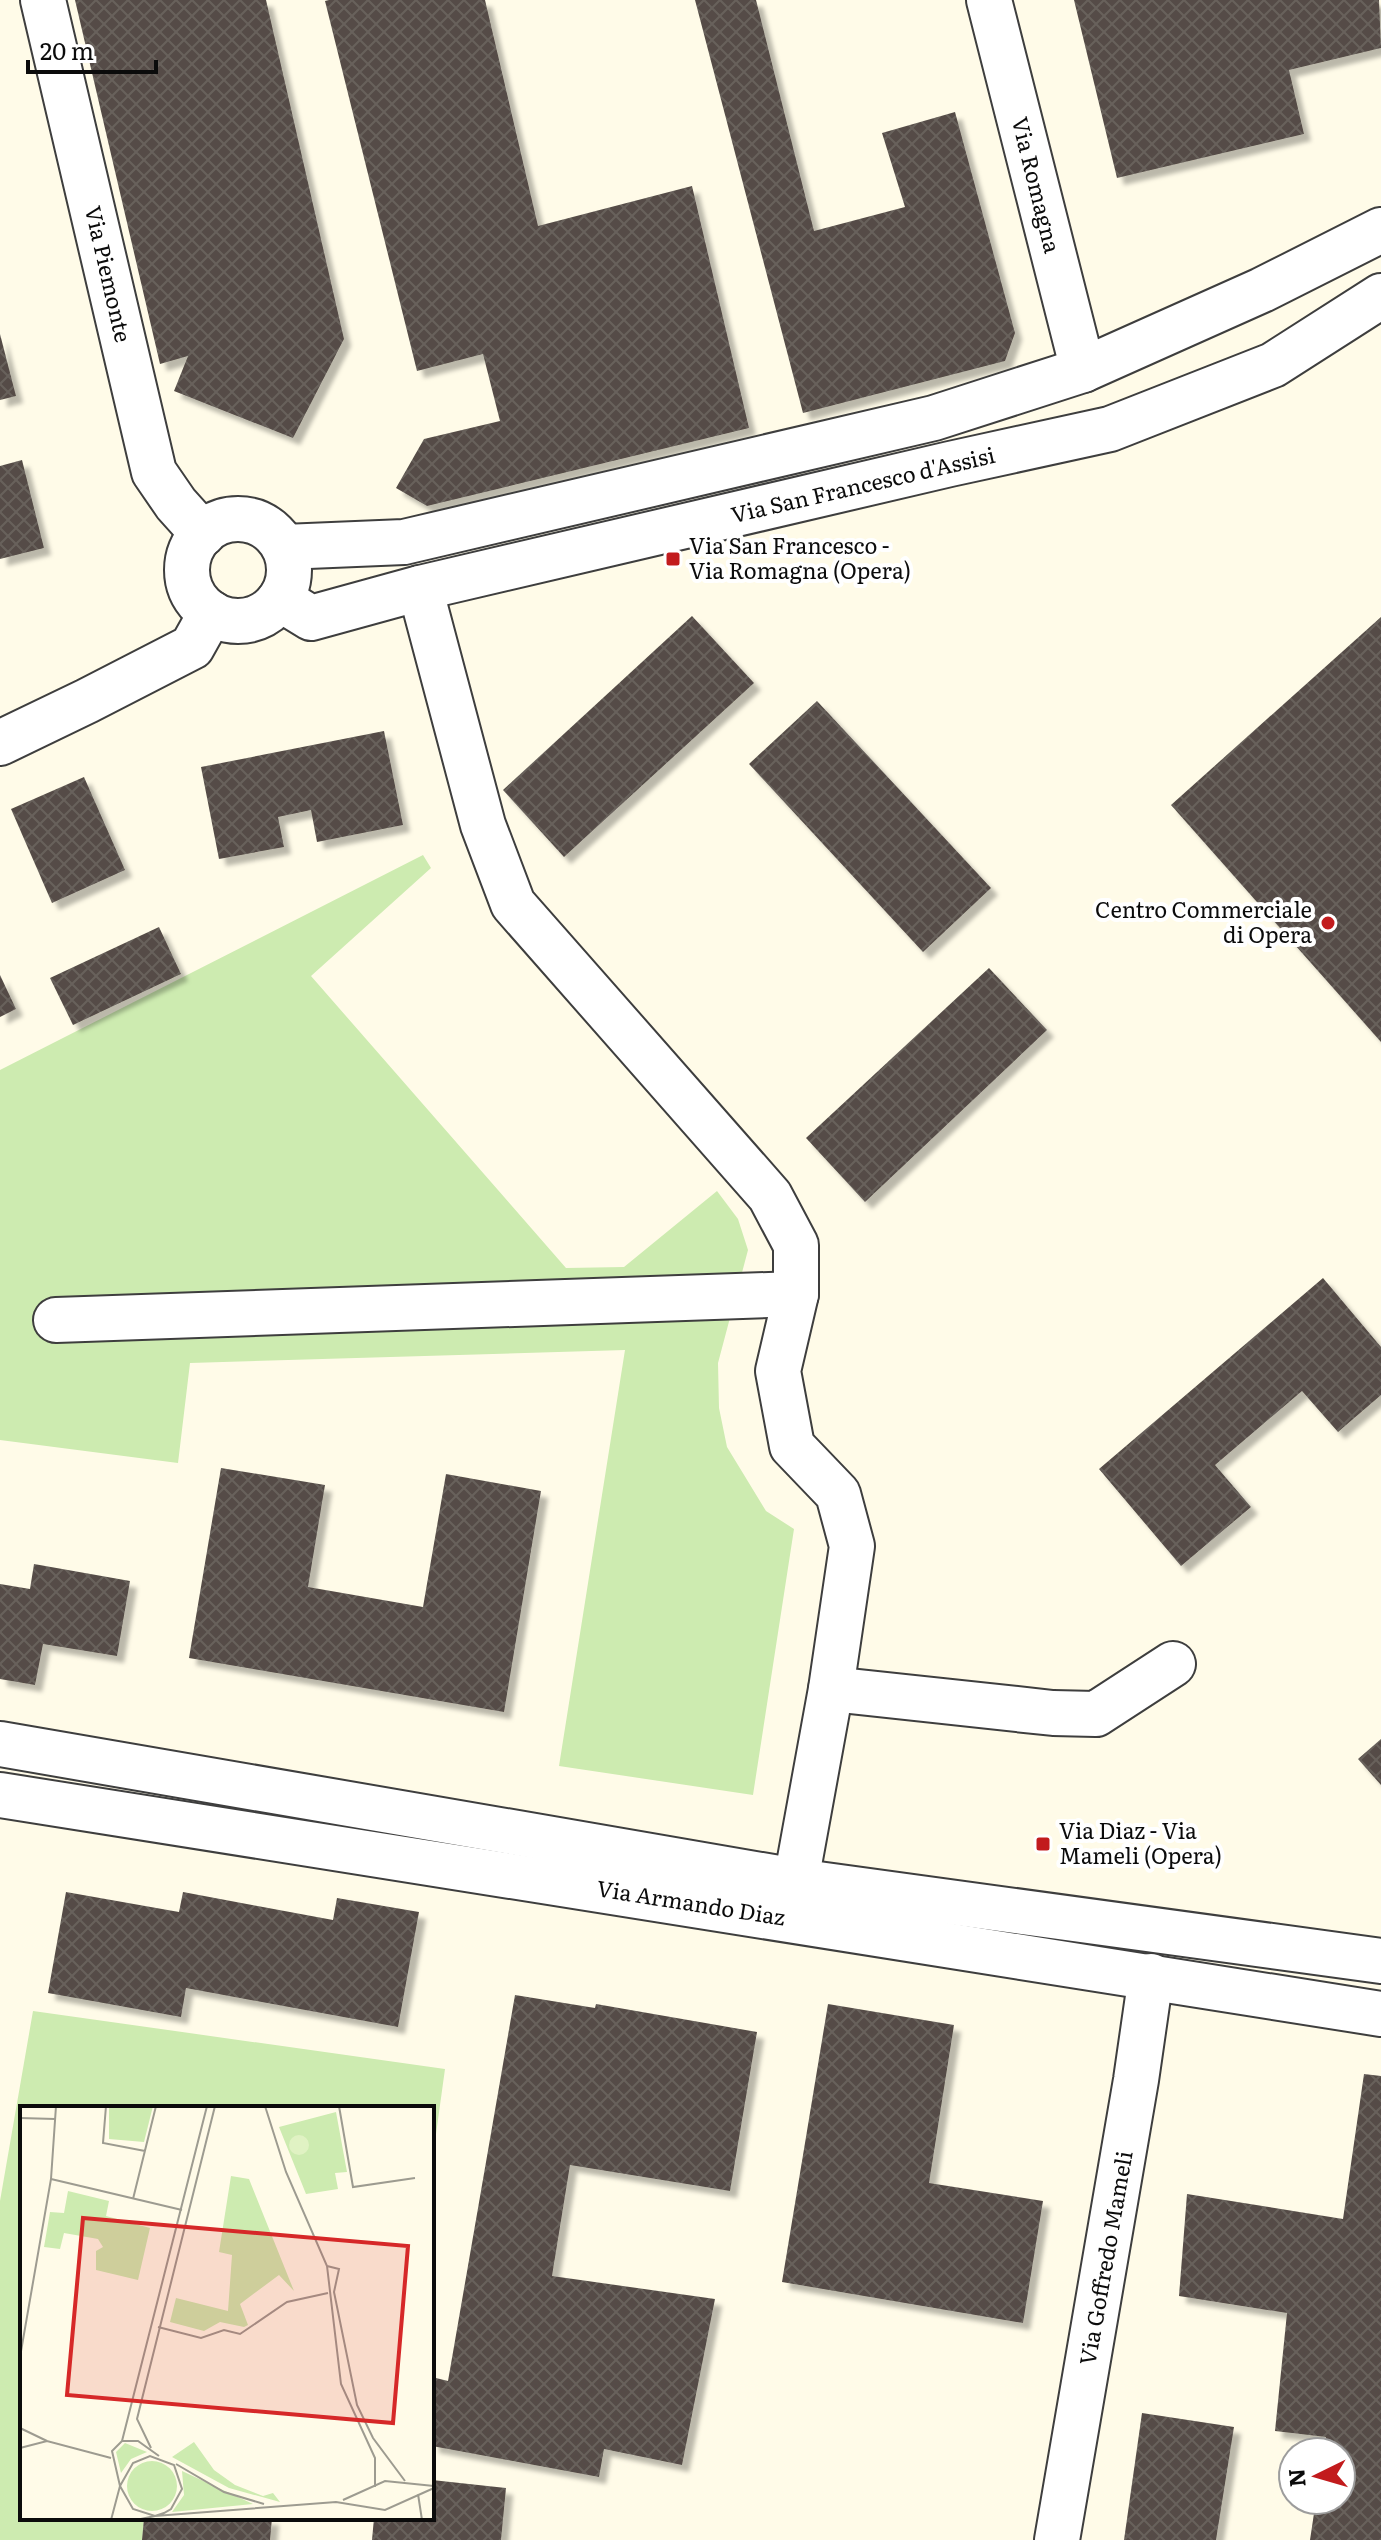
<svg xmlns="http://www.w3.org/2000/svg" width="1381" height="2540" font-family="Literata,serif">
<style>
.park{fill:#cdebb0}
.building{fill:url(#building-cross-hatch);filter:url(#shadow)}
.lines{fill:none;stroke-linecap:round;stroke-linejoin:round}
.minor-casing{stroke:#3e3e3e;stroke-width:48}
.minor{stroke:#fff;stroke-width:44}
.poi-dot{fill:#c21b1d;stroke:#fff;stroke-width:3}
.labels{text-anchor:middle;stroke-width:8;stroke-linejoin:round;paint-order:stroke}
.street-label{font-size:22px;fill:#0b0b0b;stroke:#fff}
.poi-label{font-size:22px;fill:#0b0b0b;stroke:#fff;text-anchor:start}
.inset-road{fill:none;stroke:#9d9b90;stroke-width:2}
.view{fill:#d62828;fill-opacity:0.15;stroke:#d62828;stroke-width:4}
.inset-edge{fill:none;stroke:#0b0b0b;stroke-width:4}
</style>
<defs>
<pattern id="building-cross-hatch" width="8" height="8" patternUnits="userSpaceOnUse" patternTransform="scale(2)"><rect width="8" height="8" fill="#544c46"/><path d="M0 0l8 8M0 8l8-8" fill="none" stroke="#68615c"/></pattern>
<filter id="shadow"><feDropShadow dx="7" dy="7" stdDeviation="2" flood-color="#0004"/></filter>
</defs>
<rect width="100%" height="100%" fill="#fffbe8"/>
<!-- park -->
<g class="park">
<path d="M423,855L431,868L311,976L566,1268L624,1267L717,1191L738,1219L748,1250L718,1363L719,1408L727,1447L766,1511L794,1529L753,1795L559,1766L625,1350L190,1363L178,1463L0,1440V1070Z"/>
<path d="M33,2011L445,2069L432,2163V2108H22V2518H144L142,2540H0V2201Z"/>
</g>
<!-- building -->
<g class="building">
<path d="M75,0H266L344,339L293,438L174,391L188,356L160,364Z"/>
<path d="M329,0H485L538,226L692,186L749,428L427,506L396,488L424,439L500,421L483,354L417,371L325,1Z"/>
<path d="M695,0H756L814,231L905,207L882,133L955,112L1015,333L1005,361L803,413Z"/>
<path d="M1074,0H1379L1381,48L1289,70L1304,134L1117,178Z"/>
<path d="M0,334L16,396L0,400Z"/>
<path d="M22,460L44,548L0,559V466Z"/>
<path d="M692,616L754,683L564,857L503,790Z"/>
<path d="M1381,617V1042L1171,805Z"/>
<path d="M817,701L991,888L923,952L749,764Z"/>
<path d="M384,731L403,825L317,842L311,810L278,817L284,847L219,859L201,767Z"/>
<path d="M84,777L125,870L52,903L11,809Z"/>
<path d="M159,927L181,974L73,1025L50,978Z"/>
<path d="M989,968L1047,1030L865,1202L806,1138Z"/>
<path d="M0,975L16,1009L0,1017Z"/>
<path d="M1323,1278L1381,1347V1395L1338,1432L1302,1391L1215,1465L1251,1507L1181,1566L1099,1469Z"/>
<path d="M221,1468L325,1485L308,1587L423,1607L446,1474L541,1491L504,1712L189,1658Z"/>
<path d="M34,1564L130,1581L117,1656L43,1644L35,1685L0,1679V1584L30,1589Z"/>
<path d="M1381,1739V1785L1358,1759Z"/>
<path d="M66,1892L179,1912L183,1892L333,1920L337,1898L419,1912L398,2027L186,1988L181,2017L48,1993Z"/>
<path d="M515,1995L595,2008L596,2004L757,2032L730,2191L570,2165L552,2276L715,2299L682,2465L604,2449L599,2477L432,2446V2377L448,2381Z"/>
<path d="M828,2004L954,2025L929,2183L1043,2201L1023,2323L782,2282Z"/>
<path d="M1364,2074L1381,2076V2540H1310L1316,2500H1341V2452H1324L1326,2437L1275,2431L1287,2313L1179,2296L1187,2194L1343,2219Z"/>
<path d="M1142,2413L1234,2427L1216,2540H1124Z"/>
<path d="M432,2480L506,2488L501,2540H372L374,2518H432Z"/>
<path d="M144,2518H272L270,2540H142Z"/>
</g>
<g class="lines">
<defs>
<g id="minor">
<path d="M43,0L154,472L176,504L203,534"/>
<path d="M989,0L1083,370"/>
<circle cx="238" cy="570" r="51"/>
<path d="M284,547L404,542L934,418L1083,370L1262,290L1381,230"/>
<path d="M420,588L483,825L513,904L770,1196L796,1245V1294L778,1371L792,1446L838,1494L852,1546L831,1689L796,1881"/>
<path d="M280,599L311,618L420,588L950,464L1110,429L1273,365L1381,296"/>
<path d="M0,743L87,701L192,647L211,613"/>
<path d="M56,1320L796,1294"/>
<path d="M831,1689L1053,1713L1096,1714L1173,1664"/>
<path d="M0,1744L796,1881L1381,1961"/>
<path d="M0,1795L1381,2014"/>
<path d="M1057,2540L1136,2080L1151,1976"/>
</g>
</defs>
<!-- minor casing -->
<use href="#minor" class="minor-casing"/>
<!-- minor -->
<use href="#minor" class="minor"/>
</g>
<!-- markers -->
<g class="poi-dot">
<rect x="665" y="551" width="16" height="16" rx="4"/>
<circle cx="1328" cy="923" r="8"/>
<rect x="1035" y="1836" width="16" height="16" rx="4"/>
</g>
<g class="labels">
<!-- street labels -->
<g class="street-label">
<text transform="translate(1036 185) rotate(76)" y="8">Via Romagna</text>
<text transform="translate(108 274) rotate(77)" y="8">Via Piemonte</text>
<text transform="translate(863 485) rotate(-13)" y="8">Via San Francesco d'Assisi</text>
<text transform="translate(691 1903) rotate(9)" y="8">Via Armando Diaz</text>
<text transform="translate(1106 2258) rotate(-80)" y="8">Via Goffredo Mameli</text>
</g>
<!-- poi labels -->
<g class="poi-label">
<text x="689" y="554">Via San Francesco -<tspan x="689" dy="25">Via Romagna (Opera)</tspan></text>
<text x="1312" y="918" text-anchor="end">Centro Commerciale<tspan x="1312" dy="25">di Opera</tspan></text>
<text x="1059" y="1839">Via Diaz - Via<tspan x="1059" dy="25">Mameli (Opera)</tspan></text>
</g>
</g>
<!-- overview -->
<g transform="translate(20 2106)">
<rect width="414" height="414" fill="#fffbe8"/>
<path d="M174,336L194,364L215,379L243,390L253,387L260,396L209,382L152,351ZM105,337L127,346L111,353L101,367L96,346ZM107 380a25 25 0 1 1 50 0a25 25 0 1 1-50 0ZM162,365L233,398L152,406L164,389Z" fill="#cdebb0"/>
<path d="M89,0H133L124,36L89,33ZM316,6L327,66L315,67L318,83L286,88L259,21ZM211,70L229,73L274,185L259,169L220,198L228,219L224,221L200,216L184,225L150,216L156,192L208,205L212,149L199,146ZM48,85L89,95L86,110L130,122L118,174L76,164V145L83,141L78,133L44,127L40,143L24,141L30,106L44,107Z" fill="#cdebb0"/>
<path d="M269 39a10 10 0 1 1 20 0a10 10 0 1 1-20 0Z" fill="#e0f2c3"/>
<path class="inset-road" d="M86,0L83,37L125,45M245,0L266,66L307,160L321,278L355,352V381M319,0L333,81L395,72M0,12L35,13M31,73L162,104M113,93L136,0M307,160L319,163L314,186L337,299L353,332L385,375M138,221L181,232L204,224L220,228L267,196L308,187M0,251L31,73L36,0M0,322L27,335M102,335L187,0M0,342L27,335L91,352M131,342L117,313L195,0M156,358L204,386L244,398M398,388L402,414M323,394L365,375L414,380M91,414L100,380L92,345L102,335H118L139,350M116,414L135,410L144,407L151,403L162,383L154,359L130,350L113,357L100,380L113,403L135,410L316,396L365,404L414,382"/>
<path class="view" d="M63,112L388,140L373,317L47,289Z"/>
<rect width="414" height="414" class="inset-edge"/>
</g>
<!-- north arrow -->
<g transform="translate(1317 2476) rotate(265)"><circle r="38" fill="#ffffff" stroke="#9d9d9d" stroke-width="2"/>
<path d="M0-6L14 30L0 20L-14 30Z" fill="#c21b1d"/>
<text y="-12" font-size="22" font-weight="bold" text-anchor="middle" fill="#0b0b0b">N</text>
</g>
<!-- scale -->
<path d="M28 60v12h128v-12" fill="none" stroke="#0b0b0b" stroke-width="4"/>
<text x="40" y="60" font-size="24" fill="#0b0b0b" stroke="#ffffff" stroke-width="6" paint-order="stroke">20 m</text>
</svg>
